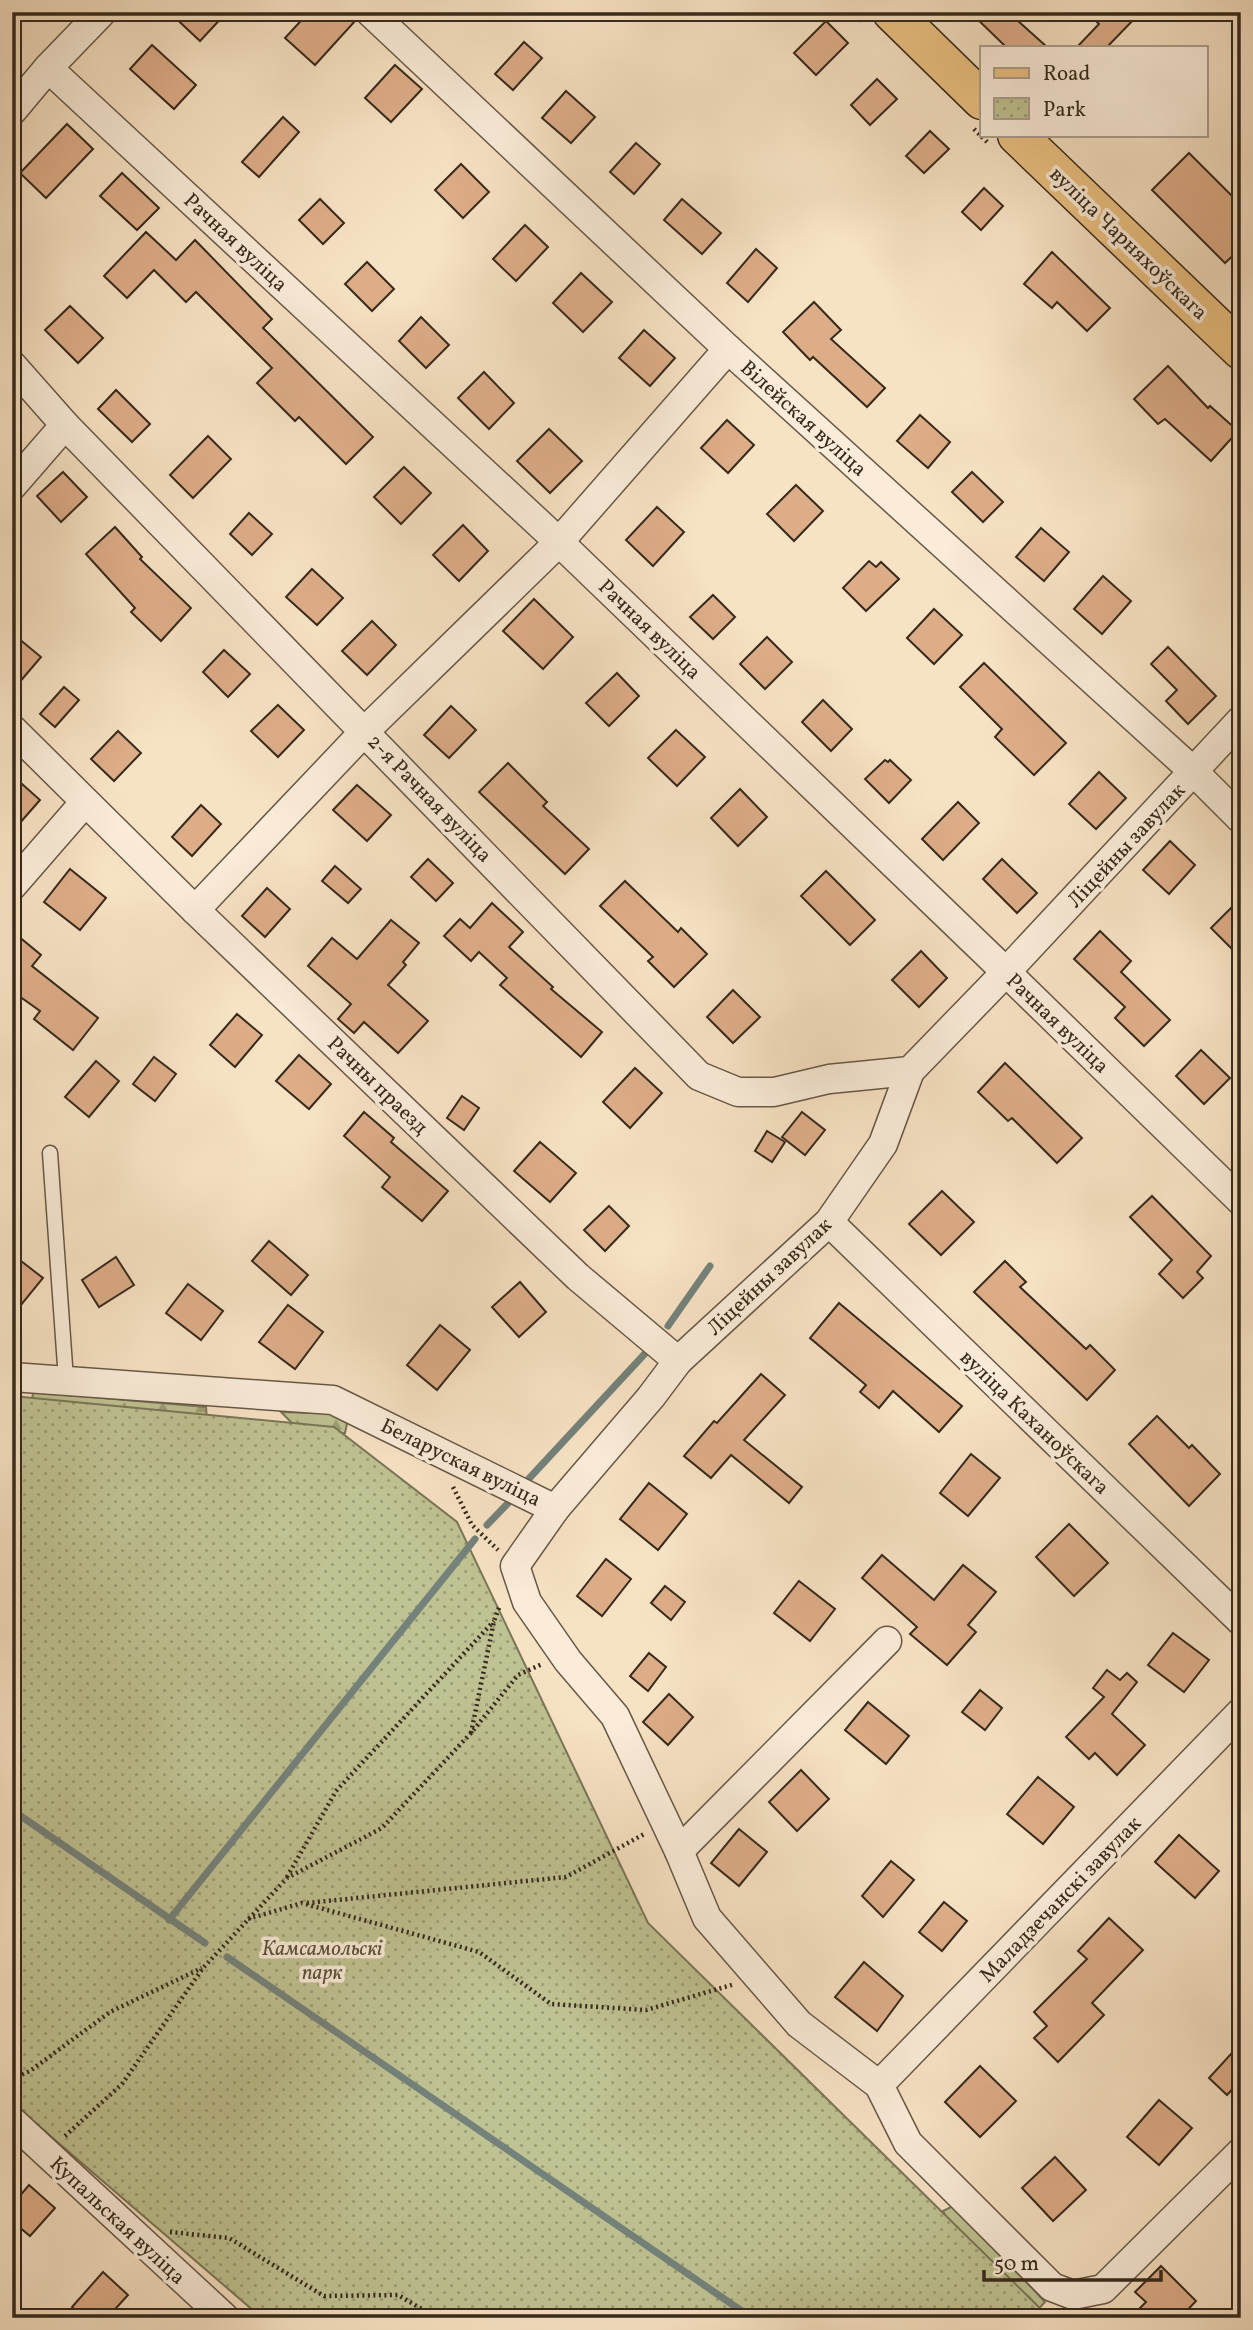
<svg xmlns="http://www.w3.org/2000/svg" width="1253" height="2330" font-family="Vollkorn,serif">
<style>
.forest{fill:url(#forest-firs);stroke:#7a7657;stroke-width:2}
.park{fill:url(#park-dots);stroke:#7a7657;stroke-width:2}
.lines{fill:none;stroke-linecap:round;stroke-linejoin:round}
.stream{stroke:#74827b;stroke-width:7}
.building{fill:#ddad88;stroke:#362a1c;stroke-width:2}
.service-casing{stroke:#665846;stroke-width:17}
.minor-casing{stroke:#665846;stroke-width:31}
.primary-casing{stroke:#362a1c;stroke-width:41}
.path{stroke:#362a1c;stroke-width:4.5;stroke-dasharray:2 3.5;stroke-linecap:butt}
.service{stroke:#faecd9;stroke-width:14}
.minor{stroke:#faecd9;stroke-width:28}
.primary{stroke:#ecc182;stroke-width:38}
.labels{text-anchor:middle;stroke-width:7;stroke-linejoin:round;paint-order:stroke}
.street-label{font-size:21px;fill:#362a1c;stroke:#faecd9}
.park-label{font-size:21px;font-style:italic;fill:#58503a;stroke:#faecd9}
</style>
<defs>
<pattern id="forest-firs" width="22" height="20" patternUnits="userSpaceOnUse" patternTransform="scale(1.75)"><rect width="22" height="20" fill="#bfc292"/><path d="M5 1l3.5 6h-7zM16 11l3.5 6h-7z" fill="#9c9e76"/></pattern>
<pattern id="park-dots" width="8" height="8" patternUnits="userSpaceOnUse" patternTransform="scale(1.75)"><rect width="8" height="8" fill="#bfc292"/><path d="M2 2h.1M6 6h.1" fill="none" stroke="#9c9e76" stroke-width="1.8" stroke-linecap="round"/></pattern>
</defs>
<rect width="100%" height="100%" fill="#f7e2c4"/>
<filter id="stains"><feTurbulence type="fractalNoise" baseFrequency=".00286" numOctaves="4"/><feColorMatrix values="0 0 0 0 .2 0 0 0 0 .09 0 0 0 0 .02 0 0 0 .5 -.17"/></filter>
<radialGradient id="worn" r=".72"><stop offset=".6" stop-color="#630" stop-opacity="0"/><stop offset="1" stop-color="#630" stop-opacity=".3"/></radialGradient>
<!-- forest -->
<g class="forest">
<path d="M33,1392L206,1407L208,1432L32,1402Z"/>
<path d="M281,1412L349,1414L345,1433L304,1435Z"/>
<path d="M955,2205L1045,2302L1030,2318L965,2253L943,2211Z"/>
</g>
<!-- park -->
<path class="park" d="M12,1396L334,1427L457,1522L648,1923L1050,2318H262L12,2103Z"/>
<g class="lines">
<!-- stream -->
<g class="stream">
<path d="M668,1326L710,1266"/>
<path d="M523,1485L652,1346"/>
<path d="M487,1525L513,1498"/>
<path d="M12,1810L205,1943"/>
<path d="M169,1920L475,1539"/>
<path d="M227,1957L752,2318"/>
</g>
</g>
<!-- building -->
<g class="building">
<path d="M169,12H227L200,41Z"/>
<path d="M309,12H354L356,20L315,65L285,38Z"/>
<path d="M970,12H1008L1047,47H1006Z"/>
<path d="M1087,12H1141L1107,47H1077L1099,24Z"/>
<path d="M826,21L848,43L816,75L794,53Z"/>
<path d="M524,42L542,58L513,90L495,74Z"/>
<path d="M152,45L196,85L174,109L130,69Z"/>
<path d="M395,65L422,89L391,122L365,98Z"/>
<path d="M877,79L897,99L870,125L851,105Z"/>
<path d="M566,91L595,117L571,143L542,118Z"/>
<path d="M283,117L299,132L259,177L242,162Z"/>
<path d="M67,124L93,149L46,198L20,173Z"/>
<path d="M930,131L949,149L924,173L906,156Z"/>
<path d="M636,143L660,164L634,194L610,172Z"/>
<path d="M1189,153L1241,205V248L1225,263L1152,190Z"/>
<path d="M461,164L489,192L463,218L435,190Z"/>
<path d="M122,173L159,208L137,230L100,196Z"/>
<path d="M984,188L1003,206L981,230L962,212Z"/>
<path d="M320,199L344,223L323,244L299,220Z"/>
<path d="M682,199L721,233L702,254L664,220Z"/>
<path d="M525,225L548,247L516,281L493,259Z"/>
<path d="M146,232L176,260L195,240L272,319L263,328L373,437L346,464L299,417L295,421L257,383L272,368L196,292L186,302L154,270L127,298L104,276Z"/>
<path d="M756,249L777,268L748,302L727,283Z"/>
<path d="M1052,252L1110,308L1087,331L1057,302L1052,308L1024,284Z"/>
<path d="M367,262L394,289L372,311L345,284Z"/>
<path d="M581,273L612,302L583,332L553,303Z"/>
<path d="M814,302L841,330L831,339L885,388L867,407L813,357L810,360L783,332Z"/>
<path d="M70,306L103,338L78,363L45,330Z"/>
<path d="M421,317L449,345L426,368L399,341Z"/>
<path d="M644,330L675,358L650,386L619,358Z"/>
<path d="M1168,366L1208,408L1210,406L1238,431L1211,461L1165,419L1158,424L1134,399Z"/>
<path d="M484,372L514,403L489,429L458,398Z"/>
<path d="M116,390L150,424L132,442L98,409Z"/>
<path d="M920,415L950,442L928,468L897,441Z"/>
<path d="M727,420L754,445L728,473L701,448Z"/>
<path d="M549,429L582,461L550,493L517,461Z"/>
<path d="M208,436L231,459L193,498L170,475Z"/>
<path d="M404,467L431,493L401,524L374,497Z"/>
<path d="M63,472L87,497L61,522L37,496Z"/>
<path d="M972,472L1003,502L983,522L952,492Z"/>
<path d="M796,485L823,511L794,541L767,514Z"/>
<path d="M657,507L684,532L653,566L626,540Z"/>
<path d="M249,513L272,534L252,555L230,534Z"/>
<path d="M463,525L488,551L459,581L433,555Z"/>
<path d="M115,527L142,557L140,559L191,608L161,641L131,612L135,608L86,554Z"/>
<path d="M1041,528L1069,552L1044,581L1016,557Z"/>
<path d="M869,561L876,567L881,562L899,579L866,611L843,588Z"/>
<path d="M312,569L343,598L317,625L286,597Z"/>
<path d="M1103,576L1131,601L1102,634L1074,609Z"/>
<path d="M713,595L735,617L713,639L690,617Z"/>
<path d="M534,599L573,637L543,669L503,631Z"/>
<path d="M934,609L962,635L934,664L907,638Z"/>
<path d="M372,621L396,645L367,675L342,651Z"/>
<path d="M12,633L41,657L12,691Z"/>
<path d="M767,637L792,662L765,689L740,664Z"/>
<path d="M1168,647L1216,696L1188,724L1166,701L1177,690L1151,664Z"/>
<path d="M224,650L250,674L228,697L203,672Z"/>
<path d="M984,663L1066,743L1034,775L995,737L1002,729L960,687Z"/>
<path d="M617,673L639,696L609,726L586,703Z"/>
<path d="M64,687L79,700L55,727L40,714Z"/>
<path d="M823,700L852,729L831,751L802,722Z"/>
<path d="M278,705L304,730L278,757L251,731Z"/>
<path d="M451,706L476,730L449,758L424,735Z"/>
<path d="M676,730L705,757L677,786L648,758Z"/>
<path d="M118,731L141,753L114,781L91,759Z"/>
<path d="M885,760L888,762L890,760L911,780L889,803L865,779Z"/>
<path d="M508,763L547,802L543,806L589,849L565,874L479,792Z"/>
<path d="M1099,772L1126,798L1096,829L1069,804Z"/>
<path d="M12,775L40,800L12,832Z"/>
<path d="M357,785L391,815L367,841L333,810Z"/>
<path d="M740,789L767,817L738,846L711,818Z"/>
<path d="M958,802L979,823L943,860L922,839Z"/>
<path d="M201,805L221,824L192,856L172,837Z"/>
<path d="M1170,841L1195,865L1169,894L1143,870Z"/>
<path d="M428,859L453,883L436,901L411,877Z"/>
<path d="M1002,859L1037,893L1017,913L983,879Z"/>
<path d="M335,866L361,889L348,903L322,881Z"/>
<path d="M70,869L106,898L80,930L44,902Z"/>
<path d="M826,871L875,920L850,945L801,896Z"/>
<path d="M625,881L678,932L681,928L707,954L674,987L648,961L653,957L600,906Z"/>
<path d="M267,888L290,909L265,937L242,916Z"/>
<path d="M1241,898V958L1211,928Z"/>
<path d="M492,903L523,932L509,947L553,987L551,989L602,1032L581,1057L500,985L507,978L479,952L471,961L444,936L460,919L470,928Z"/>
<path d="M391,920L419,943L403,962L406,965L388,985L428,1021L398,1053L364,1022L354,1033L338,1019L351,1004L308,966L332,938L357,959Z"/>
<path d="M12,931L41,955L32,966L98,1018L73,1050L34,1019L40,1011L12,991Z"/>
<path d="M1100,931L1131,961L1121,972L1170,1020L1144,1046L1115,1018L1125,1007L1074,959Z"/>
<path d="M921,951L947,978L919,1007L892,980Z"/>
<path d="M733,990L760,1017L733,1043L707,1017Z"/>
<path d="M237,1014L262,1035L235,1067L210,1045Z"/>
<path d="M1201,1050L1230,1078L1204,1104L1176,1076Z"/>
<path d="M299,1055L331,1084L309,1109L276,1081Z"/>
<path d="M154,1057L176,1074L155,1101L133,1084Z"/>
<path d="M96,1061L119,1081L89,1117L65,1097Z"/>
<path d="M1005,1063L1082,1138L1057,1163L1012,1118L1008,1121L978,1092Z"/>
<path d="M635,1068L662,1093L630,1128L603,1102Z"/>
<path d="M462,1096L479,1108L464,1130L447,1118Z"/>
<path d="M364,1112L394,1138L391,1142L448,1191L422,1221L382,1187L390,1177L344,1136Z"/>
<path d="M802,1112L825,1130L805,1155L782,1137Z"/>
<path d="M767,1131L785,1142L772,1162L755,1151Z"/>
<path d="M540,1142L576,1173L550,1202L514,1171Z"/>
<path d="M942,1191L974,1222L941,1255L909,1224Z"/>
<path d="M1152,1196L1211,1256L1197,1272L1203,1278L1183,1298L1159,1274L1172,1260L1130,1217Z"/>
<path d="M609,1206L629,1226L605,1251L584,1230Z"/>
<path d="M269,1241L308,1275L291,1295L252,1261Z"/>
<path d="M12,1254L43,1278L12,1316Z"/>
<path d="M116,1257L134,1285L99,1307L82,1280Z"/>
<path d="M1005,1261L1026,1282L1020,1287L1086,1349L1090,1345L1115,1370L1087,1400L974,1292Z"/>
<path d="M520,1282L546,1312L519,1337L492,1307Z"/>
<path d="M188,1284L223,1311L201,1340L166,1313Z"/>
<path d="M839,1303L962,1406L939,1432L893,1391L879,1408L860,1392L866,1385L810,1338Z"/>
<path d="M288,1305L323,1332L295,1369L259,1342Z"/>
<path d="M440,1325L470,1350L437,1390L407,1365Z"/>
<path d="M761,1374L785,1395L744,1440L802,1487L789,1503L731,1455L711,1478L684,1456L714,1421L717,1423Z"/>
<path d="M1157,1416L1189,1448L1192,1445L1220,1474L1189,1506L1129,1444Z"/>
<path d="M971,1454L1000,1478L968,1516L940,1493Z"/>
<path d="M649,1483L687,1514L658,1550L620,1519Z"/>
<path d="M1069,1524L1108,1563L1074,1596L1036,1557Z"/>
<path d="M882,1555L934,1600L963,1565L996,1592L968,1625L976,1632L947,1665L910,1634L917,1627L862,1578Z"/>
<path d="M606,1559L631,1579L602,1616L577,1596Z"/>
<path d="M799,1581L835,1609L810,1641L774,1613Z"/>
<path d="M665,1586L685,1602L671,1620L651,1603Z"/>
<path d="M1173,1633L1209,1660L1184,1692L1148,1665Z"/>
<path d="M649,1653L666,1667L648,1691L630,1676Z"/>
<path d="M1107,1670L1120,1680L1127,1673L1137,1682L1112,1714L1145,1745L1117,1775L1095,1753L1089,1759L1066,1737L1104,1697L1093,1688Z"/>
<path d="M980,1690L1002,1708L985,1730L962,1712Z"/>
<path d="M669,1694L693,1717L668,1745L643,1722Z"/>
<path d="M868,1702L909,1736L886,1764L845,1730Z"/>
<path d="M801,1770L829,1799L797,1831L769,1802Z"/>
<path d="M1038,1777L1074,1807L1043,1844L1007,1814Z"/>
<path d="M739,1829L767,1852L739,1886L711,1863Z"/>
<path d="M1179,1835L1219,1871L1195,1898L1155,1862Z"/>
<path d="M891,1861L914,1880L883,1917L862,1896Z"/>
<path d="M944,1902L967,1921L942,1951L919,1932Z"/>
<path d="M1109,1918L1143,1950L1092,2003L1104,2015L1058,2062L1034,2038L1047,2026L1034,2012L1087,1959L1078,1951Z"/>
<path d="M864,1962L903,1996L877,2031L835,1997Z"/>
<path d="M1241,2043V2080L1227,2095L1209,2078Z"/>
<path d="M980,2066L1016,2101L980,2137L945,2102Z"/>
<path d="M1159,2100L1192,2128L1159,2165L1127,2137Z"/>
<path d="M1055,2157L1086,2190L1053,2221L1022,2188Z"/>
<path d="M29,2185L55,2208L30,2236L12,2221V2205Z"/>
<path d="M1161,2266L1196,2301L1180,2318H1130L1146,2302L1135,2292Z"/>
<path d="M103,2272L128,2295L107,2318H84L72,2307Z"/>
</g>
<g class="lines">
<defs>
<path id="service" d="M50,1153L66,1380"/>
<g id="minor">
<path d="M370,12L728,349L1194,772L1241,819"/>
<path d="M48,68L559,542L1006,972L1241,1201"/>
<path d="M12,111L48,68L102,12"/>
<path d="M12,365L65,425L699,1076L738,1092H774L829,1079L910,1071"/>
<path d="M12,486L65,425"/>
<path d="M1241,720L1006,972L910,1071L883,1144L829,1222L678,1361L651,1397L555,1509L515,1566L527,1602L568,1661L615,1716L679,1851L707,1918L799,2024L879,2085L908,2143L1052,2287L1073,2295L1103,2289L1241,2152"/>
<path d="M12,729L195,910L578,1277L678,1361"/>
<path d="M12,886L85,802"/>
<path d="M195,910L365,731L559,542L728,349"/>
<path d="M829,1222L1241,1621"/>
<path d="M12,1377L333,1400L555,1509"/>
<path d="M679,1851L887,1641"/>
<path d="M879,2085L1241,1712"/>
<path d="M12,2121L225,2318"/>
</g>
<g id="primary">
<path d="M892,12L982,100"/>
<path d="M1017,135L1241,350"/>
</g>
</defs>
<!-- service casing -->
<use href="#service" class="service-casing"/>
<!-- minor casing -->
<use href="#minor" class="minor-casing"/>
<!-- primary casing -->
<use href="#primary" class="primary-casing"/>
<!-- path -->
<g class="path">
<path d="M852,12L864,23"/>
<path d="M974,129L987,142"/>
<path d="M453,1487L472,1525L498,1550"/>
<path d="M471,1733L494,1621L500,1605"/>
<path d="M287,1877L336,1791L494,1621"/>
<path d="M307,1903L566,1877L646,1833"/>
<path d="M248,1919L302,1903L479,1952L551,2004L646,2010L735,1984"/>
<path d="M12,2079L30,2071L110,2012L202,1968"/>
<path d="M65,2136L122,2084L203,1968L287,1878L382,1828L471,1733L518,1675L542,1664"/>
<path d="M170,2232L229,2238L324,2296L398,2295L437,2318"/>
</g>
<!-- service -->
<use href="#service" class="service"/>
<!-- minor -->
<use href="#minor" class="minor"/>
<!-- primary -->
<use href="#primary" class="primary"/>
</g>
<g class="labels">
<!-- street labels -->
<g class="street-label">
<text transform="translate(236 242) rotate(43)" y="7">Рачная вуліца</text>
<text transform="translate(1129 243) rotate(44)" y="7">вуліца Чарняхоўскага</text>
<text transform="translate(804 418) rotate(42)" y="7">Вілейская вуліца</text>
<text transform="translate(650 629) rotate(44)" y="7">Рачная вуліца</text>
<text transform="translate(430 798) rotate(46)" y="7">2-я Рачная вуліца</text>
<text transform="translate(1126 845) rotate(-47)" y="7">Ліцейны завулак</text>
<text transform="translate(1058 1023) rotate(44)" y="7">Рачная вуліца</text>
<text transform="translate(378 1085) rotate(44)" y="7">Рачны праезд</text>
<text transform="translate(769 1276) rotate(-43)" y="7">Ліцейны завулак</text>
<text transform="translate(1035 1422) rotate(44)" y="7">вуліца Каханоўскага</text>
<text transform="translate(461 1462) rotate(26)" y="7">Беларуская вуліца</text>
<text transform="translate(1060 1899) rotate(-46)" y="7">Маладзечанскі завулак</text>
<text transform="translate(118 2220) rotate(43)" y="7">Купальская вуліца</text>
</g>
<!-- park labels -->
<g class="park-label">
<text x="322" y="1955">Камсамольскі<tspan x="322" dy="24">парк</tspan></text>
</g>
</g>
<!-- margin -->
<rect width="1253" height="2330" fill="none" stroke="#f7e2c4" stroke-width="42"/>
<rect x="14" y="14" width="1225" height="2302" fill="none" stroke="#362a1c" stroke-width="3.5"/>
<rect x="21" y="21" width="1211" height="2288" fill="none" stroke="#362a1c" stroke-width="2"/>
<!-- legend -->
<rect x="980" y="46" width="228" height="91" fill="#faecd9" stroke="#ac9e8d" stroke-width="2"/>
<rect x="994" y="68" width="35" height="10" fill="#ecc182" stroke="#ac9e8d" stroke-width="2"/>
<text x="1043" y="80" font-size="21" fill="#362a1c">Road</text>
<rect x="994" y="98" width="35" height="21" fill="url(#park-dots)" stroke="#ac9e8d" stroke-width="2"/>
<text x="1043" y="116" font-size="21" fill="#362a1c">Park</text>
<!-- scale -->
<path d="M984 2270v10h177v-10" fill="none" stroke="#362a1c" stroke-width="3.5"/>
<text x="994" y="2270" font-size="21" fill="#362a1c" stroke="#faecd9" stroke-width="5" paint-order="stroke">50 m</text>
<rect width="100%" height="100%" filter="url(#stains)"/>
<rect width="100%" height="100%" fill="url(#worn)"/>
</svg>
